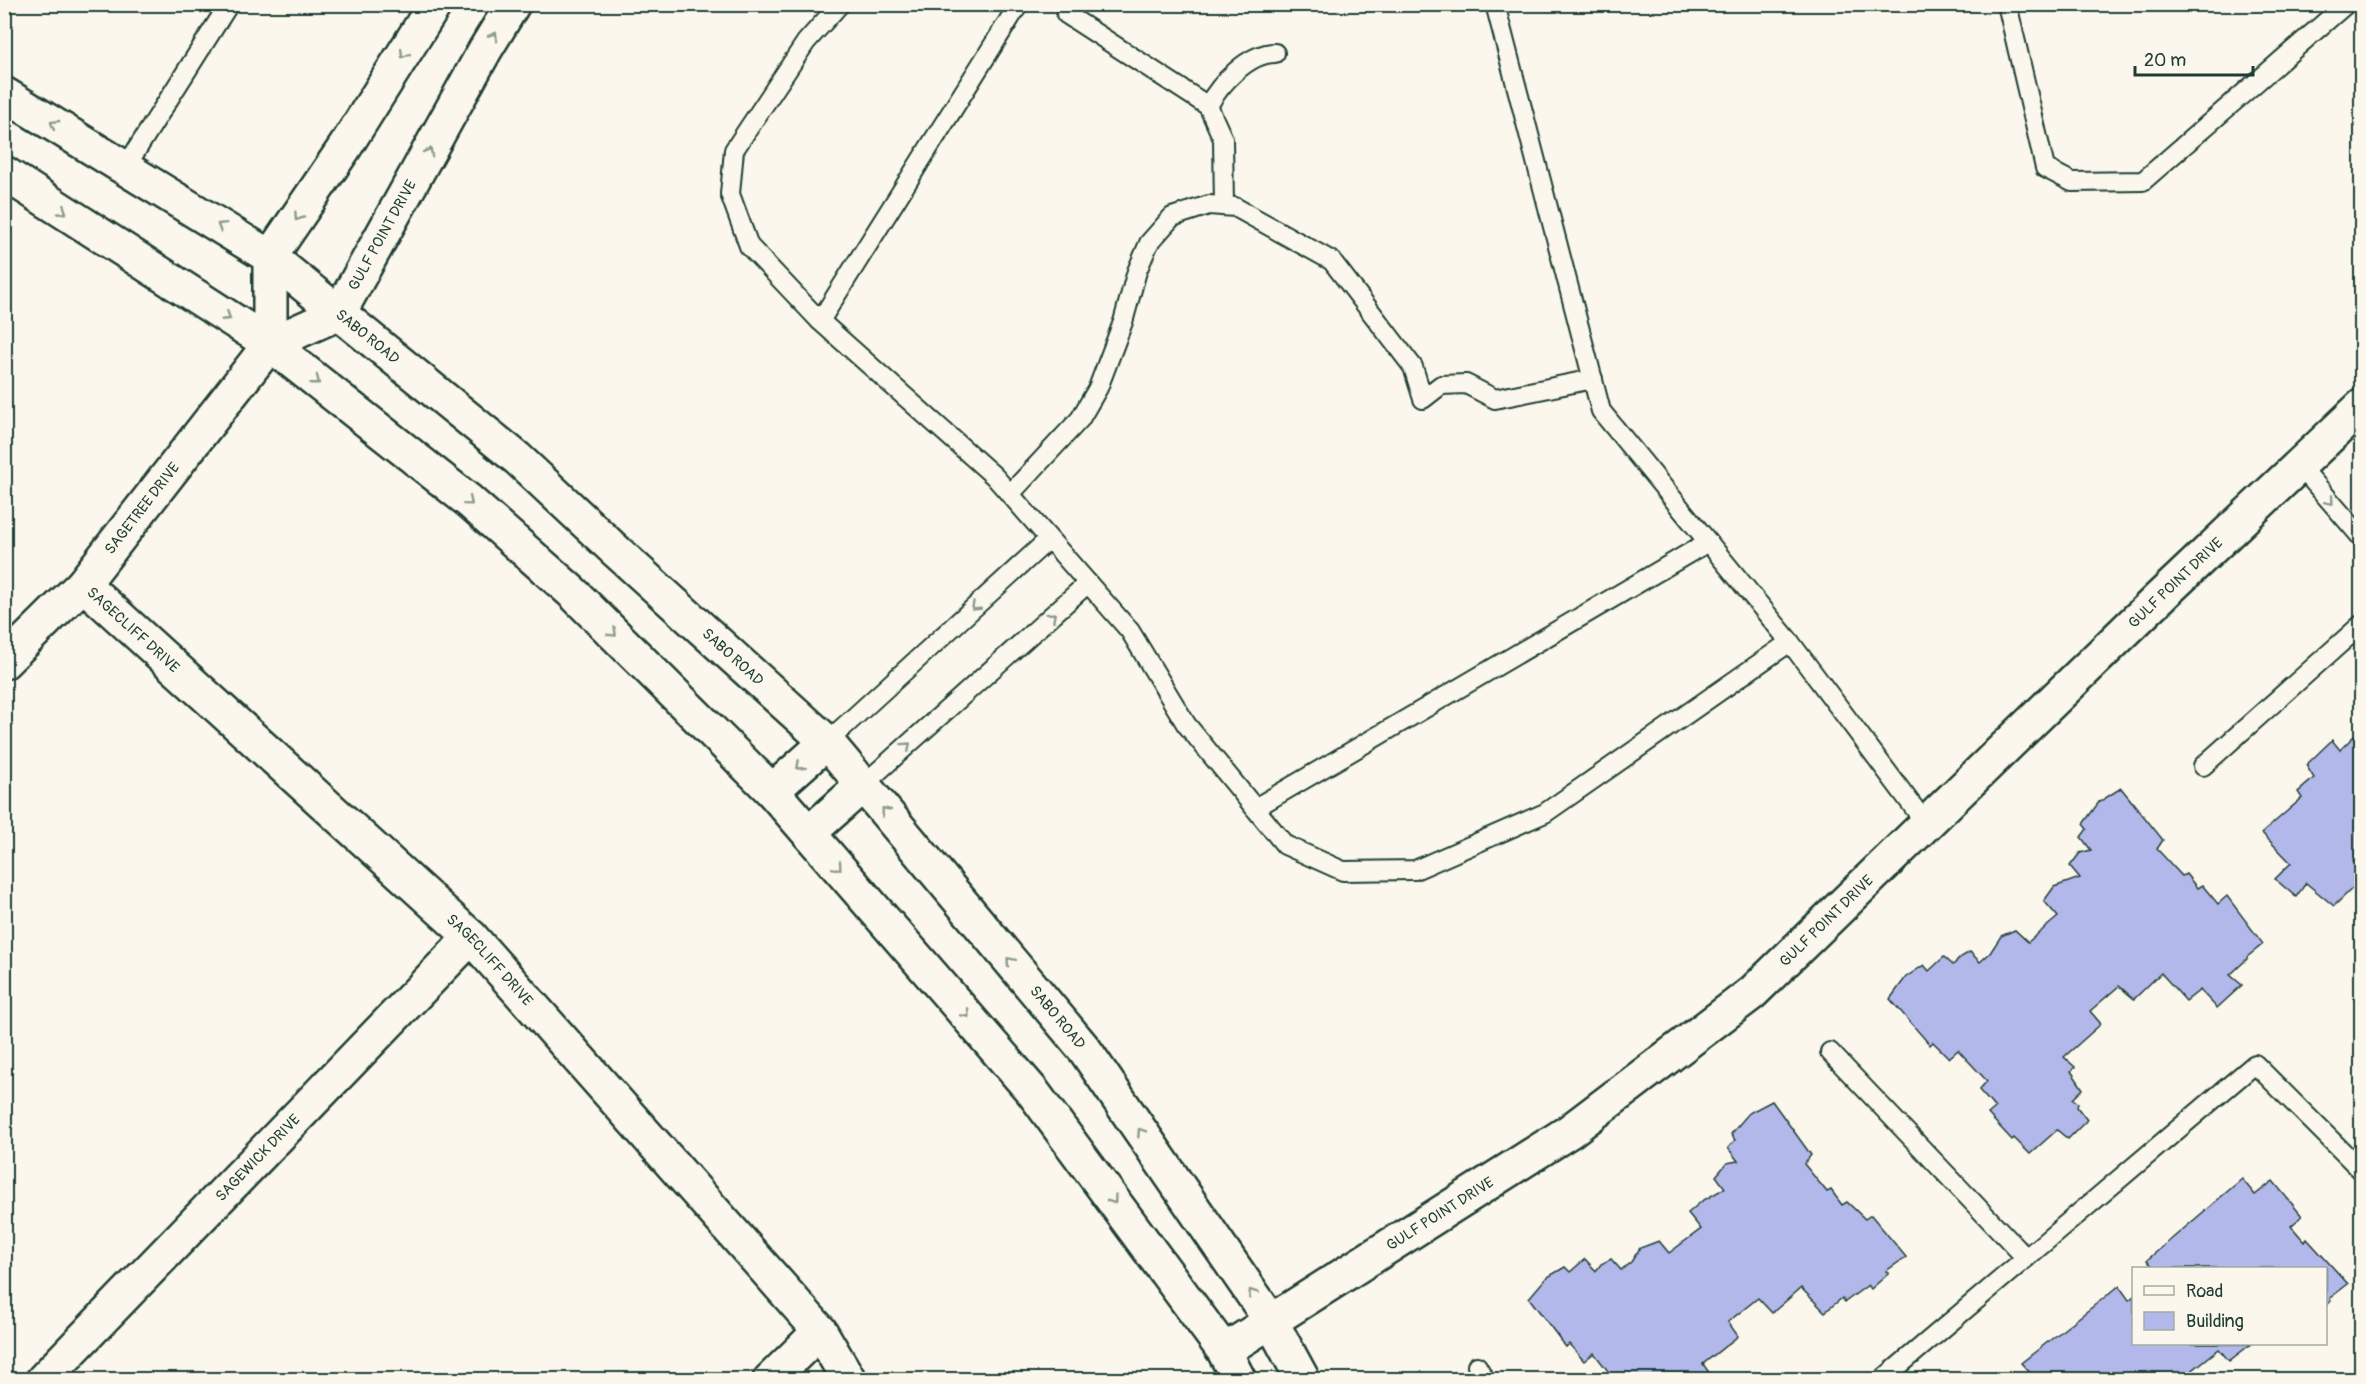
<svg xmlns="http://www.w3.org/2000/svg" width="2366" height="1384" font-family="Pangolin,sans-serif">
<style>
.building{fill:#b2b8ea;stroke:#1f3d34;stroke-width:1.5}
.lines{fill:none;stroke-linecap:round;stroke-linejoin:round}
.lane-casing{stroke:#1f3d34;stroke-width:22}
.street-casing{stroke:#1f3d34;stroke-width:38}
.secondary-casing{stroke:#1f3d34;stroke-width:38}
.lane{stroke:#fbf7ec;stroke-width:18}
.street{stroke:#fbf7ec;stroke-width:33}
.secondary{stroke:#fbf7ec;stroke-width:33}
.oneway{stroke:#8d9a90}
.labels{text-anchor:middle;stroke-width:4.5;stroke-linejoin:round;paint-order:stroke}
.street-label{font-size:15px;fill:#1f3d34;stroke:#fbf7ec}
</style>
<rect width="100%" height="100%" fill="#fbf7ec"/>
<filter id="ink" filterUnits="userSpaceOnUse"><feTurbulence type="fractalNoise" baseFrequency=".0167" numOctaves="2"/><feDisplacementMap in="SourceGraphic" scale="12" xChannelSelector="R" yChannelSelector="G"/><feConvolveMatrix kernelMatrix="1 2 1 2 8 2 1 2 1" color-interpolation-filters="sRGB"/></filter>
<g filter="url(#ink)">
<!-- building -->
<g class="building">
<path d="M2358,732L2362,736V853L2353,861L2362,870V879L2334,906L2306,883L2296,897L2275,879L2291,863L2262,833L2302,798L2298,792L2314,778L2306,765L2332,740L2340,750Z"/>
<path d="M2121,788L2163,840L2157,849L2182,876L2186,874L2197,888L2202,885L2218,904L2227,896L2263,944L2247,957V959L2230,975L2242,985L2217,1008L2200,990L2186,1001L2161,973L2134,999L2119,986L2090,1011L2101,1024L2064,1057L2075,1067L2071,1071L2083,1089L2073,1099L2078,1103L2077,1107L2087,1120L2068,1139L2057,1130L2030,1154L2014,1138L2012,1140L1988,1114L1995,1108L1979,1090L1987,1081L1958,1050L1949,1058L1933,1042L1930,1045L1890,999L1906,977L1924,965L1929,971L1944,957L1953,965L1961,957L1970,952L1980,962L1990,953L2001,936L2015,930L2028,942L2058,917L2044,901L2054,887L2080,878L2070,866L2080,853L2091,850L2081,837L2087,829L2083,824L2099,802Z"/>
<path d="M1772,1101L1811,1155L1804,1164L1827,1192L1831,1190L1842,1205L1847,1202L1865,1219L1871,1215L1906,1257L1886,1271L1889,1273L1871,1289L1868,1285L1845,1302L1842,1298L1825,1312L1801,1288L1772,1313L1758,1298L1728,1322L1738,1336L1703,1364L1710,1374L1704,1380H1615L1594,1353L1584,1361L1569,1344L1566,1347L1529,1298L1546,1278L1565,1267L1570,1272L1585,1259L1596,1271L1601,1264L1611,1259L1621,1270L1631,1262L1640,1248L1659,1241L1669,1253L1701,1229L1688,1213L1702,1201L1725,1188L1716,1176L1727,1163L1738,1161L1728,1148L1735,1140L1731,1134L1749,1113Z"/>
<path d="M2242,1179L2255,1195L2273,1181L2302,1216L2291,1226L2305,1242L2307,1239L2348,1284L2330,1298L2331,1301L2326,1306V1268H2154L2147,1260Z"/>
<path d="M2119,1286L2129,1300L2134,1296V1344H2251L2229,1361L2219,1349L2189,1373L2193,1380H2031L2034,1377L2021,1363Z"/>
</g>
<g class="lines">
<defs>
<g id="lane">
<path d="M840,4L806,42L734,150L730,194L749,246L820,321L994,476L1130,631L1186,724L1285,845L1343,871L1415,870L1545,813L1790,642L1601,411L1495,4"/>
<path d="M2007,4L2045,168L2072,182L2143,181L2346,4"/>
<path d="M1066,14L1208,106L1223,139L1224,206"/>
<path d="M1208,106C1220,84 1248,53 1275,53"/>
<path d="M125,168L229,4"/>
<path d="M820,321L1019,4"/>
<path d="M2299,465L2362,538"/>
<path d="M1010,494L1080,419L1098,388L1123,322L1137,271L1149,243L1172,217L1209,205L1235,207L1332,261L1413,367L1423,399L1441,385L1466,384L1495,399L1593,379"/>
<path d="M1790,642L1927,825"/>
<path d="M827,742L1049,539"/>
<path d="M2203,766L2362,624"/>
<path d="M863,785L1088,583"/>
<path d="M1255,808L1708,542"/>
<path d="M1830,1052L2026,1258"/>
<path d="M1477,1366L1485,1380"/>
<path d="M1882,1380L2255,1064L2362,1171"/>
</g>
<g id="street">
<path d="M270,344V257L345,147L435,4"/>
<path id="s1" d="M83,584L471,937L820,1331L849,1380"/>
<path id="s2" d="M4,662L83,584L270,344L339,313L485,50L513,4"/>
<path id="s3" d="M1224,1351L1570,1131L1752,993L2157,600L2362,406"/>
<path id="s4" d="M43,1380L471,937"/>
<path d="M770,1380L820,1331"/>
</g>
<g id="secondary">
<path id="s5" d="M4,94L270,257L518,459L615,550L827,742L1085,1050L1271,1321L1303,1380"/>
<path d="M4,173L270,344L469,501L572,592L772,791L1033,1092L1224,1351L1239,1380"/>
<path d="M772,791L827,742"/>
<path d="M809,833L863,785"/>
</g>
</defs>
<!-- lane casing -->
<use href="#lane" class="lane-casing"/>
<!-- street casing -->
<use href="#street" class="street-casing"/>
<!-- secondary casing -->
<use href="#secondary" class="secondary-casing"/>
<!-- lane -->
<use href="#lane" class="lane"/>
<!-- street -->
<use href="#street" class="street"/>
<!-- secondary -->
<use href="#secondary" class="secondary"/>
</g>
<!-- one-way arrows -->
<defs><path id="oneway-chevron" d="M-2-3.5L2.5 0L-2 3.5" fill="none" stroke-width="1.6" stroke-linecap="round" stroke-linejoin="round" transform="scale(1.5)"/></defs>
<g class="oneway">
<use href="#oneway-chevron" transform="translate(494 36) rotate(-59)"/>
<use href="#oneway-chevron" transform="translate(404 54) rotate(122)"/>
<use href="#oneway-chevron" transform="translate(54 124) rotate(-149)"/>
<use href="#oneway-chevron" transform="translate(429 152) rotate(-61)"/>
<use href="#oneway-chevron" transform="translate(63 211) rotate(33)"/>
<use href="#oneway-chevron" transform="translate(298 217) rotate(124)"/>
<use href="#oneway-chevron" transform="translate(221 226) rotate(-148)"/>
<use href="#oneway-chevron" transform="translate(227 317) rotate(33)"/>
<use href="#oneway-chevron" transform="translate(316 381) rotate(38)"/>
<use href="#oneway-chevron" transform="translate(2330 501) rotate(49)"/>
<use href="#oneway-chevron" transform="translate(469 502) rotate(40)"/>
<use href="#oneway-chevron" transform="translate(975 607) rotate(137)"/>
<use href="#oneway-chevron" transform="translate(1052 616) rotate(-42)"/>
<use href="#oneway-chevron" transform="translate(613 633) rotate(44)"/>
<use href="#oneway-chevron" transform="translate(907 746) rotate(-42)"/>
<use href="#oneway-chevron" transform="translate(800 766) rotate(138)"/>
<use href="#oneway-chevron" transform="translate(885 811) rotate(-130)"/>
<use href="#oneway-chevron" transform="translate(838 867) rotate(49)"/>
<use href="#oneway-chevron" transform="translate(1010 961) rotate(-130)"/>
<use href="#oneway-chevron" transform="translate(966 1014) rotate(49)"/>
<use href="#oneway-chevron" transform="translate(1141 1132) rotate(-124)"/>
<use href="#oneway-chevron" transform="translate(1113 1200) rotate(54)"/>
<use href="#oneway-chevron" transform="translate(1252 1293) rotate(-124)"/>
</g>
</g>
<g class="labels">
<!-- street labels -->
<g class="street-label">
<text dy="5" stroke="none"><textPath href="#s2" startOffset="580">GULF POINT DRIVE</textPath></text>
<text dy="5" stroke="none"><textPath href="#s5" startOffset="438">SABO ROAD</textPath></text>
<text dy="5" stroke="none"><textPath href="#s2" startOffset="207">SAGETREE DRIVE</textPath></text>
<text dy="5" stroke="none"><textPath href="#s3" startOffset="1228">GULF POINT DRIVE</textPath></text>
<text dy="5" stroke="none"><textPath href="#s1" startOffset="68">SAGECLIFF DRIVE</textPath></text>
<text dy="5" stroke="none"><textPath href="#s5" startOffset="924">SABO ROAD</textPath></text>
<text dy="5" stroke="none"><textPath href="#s3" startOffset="742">GULF POINT DRIVE</textPath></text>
<text dy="5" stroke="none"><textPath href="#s1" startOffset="554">SAGECLIFF DRIVE</textPath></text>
<text dy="5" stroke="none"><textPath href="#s5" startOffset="1410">SABO ROAD</textPath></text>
<text dy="5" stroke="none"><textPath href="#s4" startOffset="309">SAGEWICK DRIVE</textPath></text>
<text dy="5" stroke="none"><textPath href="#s3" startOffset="256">GULF POINT DRIVE</textPath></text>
</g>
</g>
<!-- margin -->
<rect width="2366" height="1384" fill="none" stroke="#fbf7ec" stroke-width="24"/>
<rect x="12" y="12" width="2342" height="1360" fill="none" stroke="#1f3d34" stroke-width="2" filter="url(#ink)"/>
<!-- legend -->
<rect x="2132" y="1267" width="195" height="78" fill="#fbf7ec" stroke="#a3ada2" stroke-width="1.5"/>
<rect x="2144" y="1286" width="30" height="9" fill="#fbf7ec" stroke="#a3ada2" stroke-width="1.5"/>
<text x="2186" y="1297" font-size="18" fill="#1f3d34">Road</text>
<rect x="2144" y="1312" width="30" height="18" fill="#b2b8ea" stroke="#a3ada2" stroke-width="1.5"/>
<text x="2186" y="1327" font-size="18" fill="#1f3d34">Building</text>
<!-- scale -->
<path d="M2135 66v9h118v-9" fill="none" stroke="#1f3d34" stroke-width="3"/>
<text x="2144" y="66" font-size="18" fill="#1f3d34" stroke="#fbf7ec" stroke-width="4.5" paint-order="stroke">20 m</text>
</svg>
